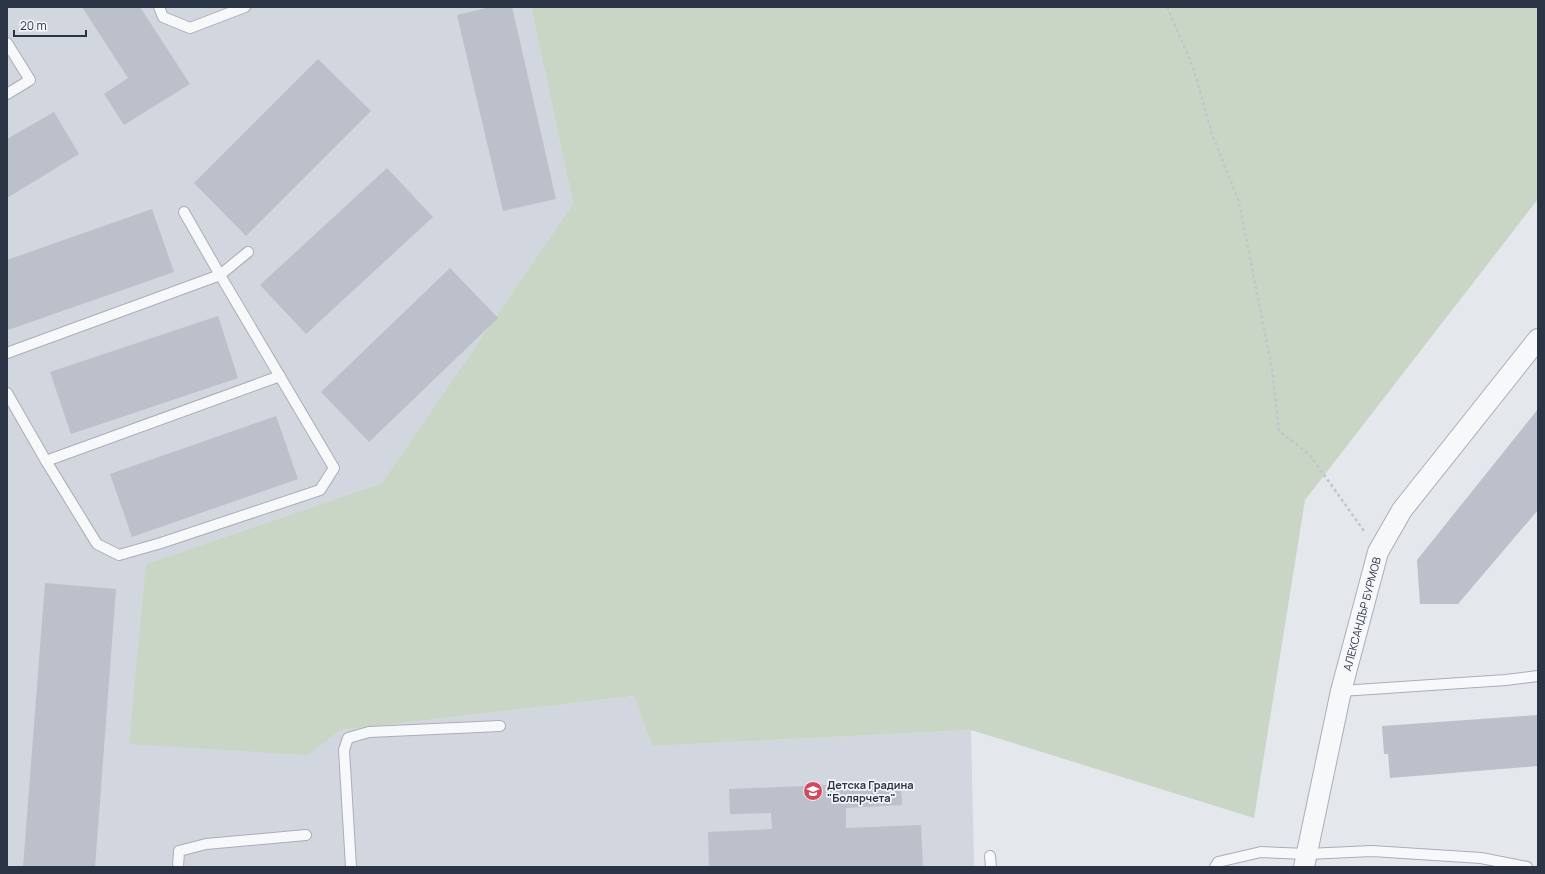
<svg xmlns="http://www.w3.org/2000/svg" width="1545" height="874" font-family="Manrope,sans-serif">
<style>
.built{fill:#d2d6de}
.green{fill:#c9d6c5}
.building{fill:#bbc0ca}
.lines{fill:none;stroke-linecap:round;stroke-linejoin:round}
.service-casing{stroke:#a9aeb7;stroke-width:12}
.minor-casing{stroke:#a9aeb7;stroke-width:22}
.path{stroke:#c2c5cb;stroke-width:2.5;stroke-dasharray:3 3;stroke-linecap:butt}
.service{stroke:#f7f8fa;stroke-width:10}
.minor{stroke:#f7f8fa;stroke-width:20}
.labels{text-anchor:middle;stroke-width:3.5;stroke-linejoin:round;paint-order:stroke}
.street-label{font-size:11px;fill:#2b3445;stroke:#f4f6f9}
.poi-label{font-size:11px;font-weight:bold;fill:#2b3445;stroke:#f4f6f9;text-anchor:start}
</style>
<rect width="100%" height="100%" fill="#e4e7ec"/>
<!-- built -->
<path class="built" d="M7,7H531L573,204L382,483L146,564L307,755L341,730L634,696L652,746L971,730L974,867H7Z"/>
<!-- green -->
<path class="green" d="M531,7H1538V199L1305,500L1254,818L971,730L652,746L634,696L341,730L308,755L129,744L146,564L382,483L573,204Z"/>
<!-- building -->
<g class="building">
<path d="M82,7H140L190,84L124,125L104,94L128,78Z"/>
<path d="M490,7H512L556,199L503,211L457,15Z"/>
<path d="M318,59L371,111L246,236L194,183Z"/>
<path d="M54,112L79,154L7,198V139Z"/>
<path d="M387,168L433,217L306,334L260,285Z"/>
<path d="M152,209L174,272L8,330L7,260Z"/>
<path d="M450,268L498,318L369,442L321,392Z"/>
<path d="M218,316L238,378L71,434L50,372Z"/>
<path d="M1538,409V510L1458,604H1420L1417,560Z"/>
<path d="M276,416L298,479L132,537L110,474Z"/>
<path d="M45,583L116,589L95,867H23Z"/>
<path d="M1538,715V766L1390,778L1388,754H1384L1382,726Z"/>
<path d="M901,782L902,805L846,808V828L921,825L923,867H709L708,832L772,829L771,813L730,814L729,789Z"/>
</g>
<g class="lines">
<defs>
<g id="service">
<path d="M159,7L163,17L190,28L245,7"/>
<path d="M7,43L30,80L7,94"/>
<path d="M7,353L220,275L248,252"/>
<path d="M7,393L46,461L97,544L119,555L161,543L320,490L334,468L220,275L184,212"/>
<path d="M46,461L280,376"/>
<path d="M1341,691L1506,680L1538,676"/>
<path d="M990,856L991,867"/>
<path d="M178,867L179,851L206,844L306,835"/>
<path d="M351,867L344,750L348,738L369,732L500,726"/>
<path d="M1215,867L1218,862L1261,852L1307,854L1372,851L1481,858L1527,867"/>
</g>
<path id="minor" d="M1304,867L1341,691L1378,552L1402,510L1538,339"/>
</defs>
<!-- service casing -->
<use href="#service" class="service-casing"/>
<!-- minor casing -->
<use href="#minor" class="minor-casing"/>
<!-- path -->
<path class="path" d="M1167,7L1193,67L1212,134L1239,202L1272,369L1279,431L1310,455L1364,531"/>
<!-- service -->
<use href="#service" class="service"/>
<!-- minor -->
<use href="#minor" class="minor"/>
</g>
<!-- icons -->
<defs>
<symbol id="school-disc" viewBox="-11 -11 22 22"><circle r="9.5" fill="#d1495b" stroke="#f4f6f9"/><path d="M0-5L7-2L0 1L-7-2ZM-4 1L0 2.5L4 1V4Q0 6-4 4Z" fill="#fff"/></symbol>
</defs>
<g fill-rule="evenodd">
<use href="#school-disc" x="802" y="780" width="22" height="22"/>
</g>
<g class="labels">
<!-- street labels -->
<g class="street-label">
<text transform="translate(1362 614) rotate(-75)" y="4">АЛЕКСАНДЪР БУРМОВ</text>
</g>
<!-- poi labels -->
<g class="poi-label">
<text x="827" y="789">Детска Градина<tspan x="827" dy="13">"Болярчета"</tspan></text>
</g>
</g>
<!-- border -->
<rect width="1545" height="874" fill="none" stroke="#2b3445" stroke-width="16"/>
<!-- scale -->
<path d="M14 30v6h72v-6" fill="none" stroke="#2b3445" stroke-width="2"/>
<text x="20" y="30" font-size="12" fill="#2b3445" stroke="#f4f6f9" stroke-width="3" paint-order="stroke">20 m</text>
</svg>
